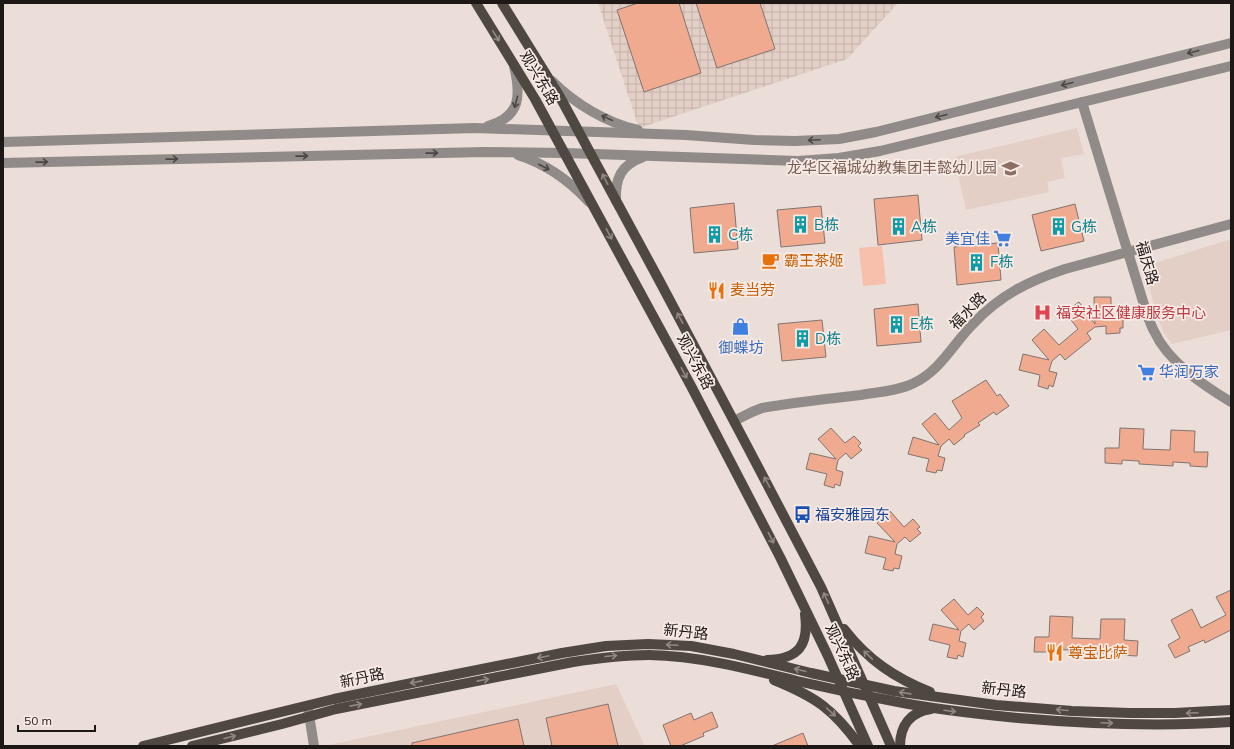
<svg xmlns="http://www.w3.org/2000/svg" width="1234" height="749" font-family="Mulish,'Noto Sans SC',sans-serif">
<style>
.built{fill:#e4cfc7}
.industrial{fill:url(#industrial-grid)}
.pitch{fill:#f6c0ac}
.building{fill:#efaa8f;stroke:#817570}
.lines{fill:none;stroke-linecap:round;stroke-linejoin:round}
.minor{stroke:#908b88;stroke-width:10}
.major{stroke:#4f4742;stroke-width:10}
.oneway{stroke:#938883}
.oneway2{stroke:#4b4644}
.labels{text-anchor:middle;stroke-width:3.5;stroke-linejoin:round;paint-order:stroke}
.street-label{font-size:15px;fill:#1d1816;stroke:#f8eae5}
.education-label{font-size:15px;fill:#785e54;stroke:#f8eae5;text-anchor:end}
.culture-label{font-size:15px;fill:#0d838f;stroke:#f8eae5;text-anchor:start}
.shop-label{font-size:15px;fill:#366cbe;stroke:#f8eae5;text-anchor:end}
.food-label{font-size:15px;fill:#c56008;stroke:#f8eae5;text-anchor:start}
.health-label{font-size:15px;fill:#be3a42;stroke:#f8eae5;text-anchor:start}
.transit-label{font-size:15px;fill:#164399;stroke:#f8eae5;text-anchor:start}
</style>
<defs>
<pattern id="industrial-grid" width="8" height="8" patternUnits="userSpaceOnUse"><rect width="8" height="8" fill="#e4cfc7"/><path d="M0 4h8M4 0v8" fill="none" stroke="#c3b1aa"/></pattern>
</defs>
<rect width="100%" height="100%" fill="#ebddd8"/>
<!-- built -->
<g class="built">
<path d="M1077,128L1084,154L1061,158L1065,178L1047,182L1049,192L966,210L954,157Z"/>
<path d="M1231,239V330L1172,344L1164,333L1158,319L1146,275L1152,264Z"/>
<path d="M616,684L645,746H329L328,745Z"/>
</g>
<!-- industrial -->
<path class="industrial" d="M598,3H898L847,59L639,128Z"/>
<!-- pitch -->
<path class="pitch" d="M882,246L886,284L863,286L859,248Z"/>
<!-- building -->
<g class="building">
<path d="M638,3H679L701,73L644,92L617,10Z"/>
<path d="M696,3H760L775,49L717,68Z"/>
<path d="M918,195L922,240L878,245L874,199Z"/>
<path d="M734,203L738,249L694,253L690,208Z"/>
<path d="M1075,204L1084,241L1041,251L1032,215Z"/>
<path d="M821,206L825,243L781,247L777,210Z"/>
<path d="M998,243L1001,280L957,285L954,247Z"/>
<path d="M1094,297H1111V318H1123V328H1120V333L1106,334V326L1095,327L1087,333L1091,339L1065,360L1060,354L1052,361L1049,371L1057,373L1053,387L1049,385L1048,389L1038,386L1040,375L1019,370L1023,354L1049,360L1032,340L1044,329L1059,345L1078,329L1065,312L1079,302L1095,324Z"/>
<path d="M918,304L921,342L877,346L874,309Z"/>
<path d="M822,320L826,357L782,361L778,324Z"/>
<path d="M986,380L997,396L1000,394L1009,406L996,415L994,412L978,423L980,425L964,435L965,436L954,445L949,439L941,446L938,456L945,458L942,471L937,470L936,473L926,471L929,459L908,454L913,437L939,445L922,424L935,413L949,430L962,418L952,401Z"/>
<path d="M831,428L845,443L854,436L861,443L858,446L862,450L851,459L846,453L838,460L836,470L843,472L840,486L835,484L834,488L824,485L827,474L806,469L810,453L836,459L818,439Z"/>
<path d="M1120,428L1144,429L1143,449L1170,450L1171,430L1195,431L1194,452H1208L1207,467L1190,466V463L1173,462V466L1139,464V461L1122,460V464L1105,463V448H1119Z"/>
<path d="M890,511L904,527L913,519L920,527L917,529L921,533L910,542L905,537L897,544L895,554L902,556L899,569L894,568L893,571L883,569L886,558L865,553L869,536L895,542L877,523Z"/>
<path d="M1231,590V630L1205,643L1204,640L1188,647L1190,651L1175,658L1168,645L1180,638L1171,620L1192,609L1201,628L1226,615L1216,597Z"/>
<path d="M954,599L968,615L977,607L984,614L981,617L984,621L974,630L969,624L961,631L959,641L966,643L963,657L958,655L957,659L947,657L950,645L929,640L933,624L959,630L941,610Z"/>
<path d="M1050,616L1073,617L1072,638L1100,639L1101,619H1125L1124,640L1138,641L1137,656L1120,655V652L1103,651V654L1069,653V650L1052,649L1051,652H1034L1035,637H1049Z"/>
<path d="M608,704L618,746H552L546,718Z"/>
<path d="M712,712L718,727L703,733L704,736L680,746H671L663,725L691,713L694,720Z"/>
<path d="M518,719L524,746H412V743Z"/>
<path d="M803,733L808,746H772Z"/>
</g>
<g class="lines">
<!-- minor -->
<g class="minor">
<path d="M552,81C575,104 607,123 638,130"/>
<path d="M1082,102L1145,308C1148,316 1150,324 1154,331C1168,362 1203,385 1231,402"/>
<path d="M488,126C521,117 521,95 514,66"/>
<path d="M3,142L475,128L686,135L754,140L795,141L839,139L876,132L1231,43"/>
<path d="M518,155C546,164 569,180 589,202"/>
<path d="M3,163L484,152L565,153L798,161L839,158L880,151L1231,66"/>
<path d="M616,201C615,178 621,165 643,157"/>
<path d="M734,421L752,412L762,408C794,402 828,399 861,395C878,392 898,391 914,383C941,370 953,344 973,324C1000,295 1029,281 1065,269L1231,224"/>
<path d="M308,708L314,746"/>
</g>
<!-- major -->
<g class="major">
<path d="M476,3L535,99L691,386L780,557L827,654L868,746"/>
<path d="M502,3L560,97L659,280L746,444L821,587L891,746"/>
<path d="M844,629C868,660 895,678 930,692"/>
<path d="M767,660C799,659 809,645 805,614"/>
<path d="M774,680C816,697 833,709 860,746"/>
<path d="M143,746L334,699L412,683L562,653L606,646L648,644L691,646L734,654L811,673L894,691L996,705L1072,711L1130,713H1175L1231,710"/>
<path d="M192,746L282,724L336,709L573,662C599,658 623,655 649,655C700,656 749,669 797,681C831,689 865,696 898,702C938,710 978,714 1018,718C1088,724 1160,727 1231,722"/>
<path d="M900,746C900,726 910,712 931,709"/>
</g>
</g>
<!-- one-way arrows -->
<defs><path id="oneway-shaft" d="M-6 0H5M1.5-3L5.5 0L1.5 3" fill="none" stroke-width="1.6" stroke-linecap="round" stroke-linejoin="round"/></defs>
<g class="oneway">
<use href="#oneway-shaft" transform="translate(496 36) rotate(58)"/>
<use href="#oneway-shaft" transform="translate(605 179) rotate(-118)"/>
<use href="#oneway-shaft" transform="translate(609 234) rotate(62)"/>
<use href="#oneway-shaft" transform="translate(680 318) rotate(-118)"/>
<use href="#oneway-shaft" transform="translate(684 373) rotate(62)"/>
<use href="#oneway-shaft" transform="translate(767 482) rotate(-118)"/>
<use href="#oneway-shaft" transform="translate(771 538) rotate(63)"/>
<use href="#oneway-shaft" transform="translate(826 598) rotate(-115)"/>
<use href="#oneway-shaft" transform="translate(672 645) rotate(-177)"/>
<use href="#oneway-shaft" transform="translate(868 655) rotate(-136)"/>
<use href="#oneway-shaft" transform="translate(611 656) rotate(-5)"/>
<use href="#oneway-shaft" transform="translate(543 657) rotate(168)"/>
<use href="#oneway-shaft" transform="translate(800 670) rotate(-166)"/>
<use href="#oneway-shaft" transform="translate(483 680) rotate(-11)"/>
<use href="#oneway-shaft" transform="translate(416 682) rotate(169)"/>
<use href="#oneway-shaft" transform="translate(905 693) rotate(-172)"/>
<use href="#oneway-shaft" transform="translate(356 705) rotate(-11)"/>
<use href="#oneway-shaft" transform="translate(1062 710) rotate(-175)"/>
<use href="#oneway-shaft" transform="translate(950 711) rotate(7)"/>
<use href="#oneway-shaft" transform="translate(831 712) rotate(42)"/>
<use href="#oneway-shaft" transform="translate(1192 713) rotate(178)"/>
<use href="#oneway-shaft" transform="translate(1107 723) rotate(2)"/>
<use href="#oneway-shaft" transform="translate(230 737) rotate(-14)"/>
</g>
<g class="oneway2">
<use href="#oneway-shaft" transform="translate(1193 52) rotate(166)"/>
<use href="#oneway-shaft" transform="translate(1067 84) rotate(166)"/>
<use href="#oneway-shaft" transform="translate(516 102) rotate(105)"/>
<use href="#oneway-shaft" transform="translate(941 116) rotate(166)"/>
<use href="#oneway-shaft" transform="translate(607 118) rotate(-155)"/>
<use href="#oneway-shaft" transform="translate(814 140) rotate(177)"/>
<use href="#oneway-shaft" transform="translate(432 153) rotate(-1)"/>
<use href="#oneway-shaft" transform="translate(302 156) rotate(-1)"/>
<use href="#oneway-shaft" transform="translate(172 159) rotate(-1)"/>
<use href="#oneway-shaft" transform="translate(42 162) rotate(-1)"/>
<use href="#oneway-shaft" transform="translate(544 167) rotate(27)"/>
</g>
<!-- icons -->
<defs>
<symbol id="school-bare" viewBox="-9 -9 18 18"><path d="M0-5L7-2L0 1L-7-2ZM-4 1L0 2.5L4 1V4Q0 6-4 4Z" fill="#8d6e63" stroke="#f8eae5" stroke-width="2.5" paint-order="stroke"/></symbol>
<symbol id="building-bare" viewBox="-9 -9 18 18"><path d="M-4-6H4V6H1V3H-1V6H-4ZM-2.5-4.3h1.7v1.8h-1.7ZM.8-4.3h1.7v1.8H.8ZM-2.5-1h1.7V.8h-1.7ZM.8-1h1.7V.8H.8Z" fill="#0f9aa8" stroke="#f8eae5" stroke-width="2.5" paint-order="stroke"/></symbol>
<symbol id="supermarket-bare" viewBox="-9 -9 18 18"><path d="M-6-5.5h2.5l.6 2H6L4.5 2H-2.5L-4.4-4H-6ZM-1.5 3.2a1.3 1.3 0 1 0 .1 0ZM3 3.2a1.3 1.3 0 1 0 .1 0Z" fill="#3f7fe0" stroke="#f8eae5" stroke-width="2.5" paint-order="stroke"/></symbol>
<symbol id="cafe-bare" viewBox="-9 -9 18 18"><path d="M-5.5-4.5H6V0H3Q3 3.5 0 3.5H-2.5Q-5.5 3.5-5.5 0ZM3-3.2v2h1.7v-2ZM-6 4.5H4V6H-6Z" fill="#e8710a" stroke="#f8eae5" stroke-width="2.5" paint-order="stroke"/></symbol>
<symbol id="restaurant-bare" viewBox="-9 -9 18 18"><path d="M-5-6h1v4h1v-4h1v4h1v-4h1v5L-1.5 .5V6h-2V.5L-5-1ZM5-6V6H3V1.5H1.5Q1.5-4 5-6Z" fill="#e8710a" stroke="#f8eae5" stroke-width="2.5" paint-order="stroke"/></symbol>
<symbol id="hospital-bare" viewBox="-9 -9 18 18"><path d="M-5-5h3v3.5h4V-5h3V5h-3V1.5h-4V5h-3Z" fill="#e0444e" stroke="#f8eae5" stroke-width="2.5" paint-order="stroke"/></symbol>
<symbol id="shop-bare" viewBox="-9 -9 18 18"><path d="M-5-2.5h2.3a2.7 3.5 0 0 1 5.4 0H5L5.5 6h-11ZM-1.5-2.5h3a1.5 2.3 0 0 0-3 0Z" fill="#3f7fe0" stroke="#f8eae5" stroke-width="2.5" paint-order="stroke"/></symbol>
<symbol id="bus-bare" viewBox="-9 -9 18 18"><path d="M-5-6H5V4H4V6H2V4H-2V6H-4V4H-5ZM-3.5-4V0h7V-4ZM-3.5 1.2v1.5H-2V1.2ZM2 1.2v1.5H3.5V1.2Z" fill="#1a4fb4" stroke="#f8eae5" stroke-width="2.5" paint-order="stroke"/></symbol>
</defs>
<g fill-rule="evenodd">
<use href="#school-bare" x="998" y="156" width="25" height="25"/>
<use href="#building-bare" x="788" y="212" width="25" height="25"/>
<use href="#building-bare" x="886" y="214" width="25" height="25"/>
<use href="#building-bare" x="1046" y="214" width="25" height="25"/>
<use href="#building-bare" x="702" y="222" width="25" height="25"/>
<use href="#supermarket-bare" x="990" y="226" width="25" height="25"/>
<use href="#cafe-bare" x="758" y="248" width="25" height="25"/>
<use href="#building-bare" x="964" y="250" width="25" height="25"/>
<use href="#restaurant-bare" x="704" y="278" width="25" height="25"/>
<use href="#hospital-bare" x="1030" y="300" width="25" height="25"/>
<use href="#building-bare" x="884" y="312" width="25" height="25"/>
<use href="#shop-bare" x="728" y="314" width="25" height="25"/>
<use href="#building-bare" x="790" y="326" width="25" height="25"/>
<use href="#supermarket-bare" x="1134" y="360" width="25" height="25"/>
<use href="#bus-bare" x="790" y="502" width="25" height="25"/>
<use href="#restaurant-bare" x="1042" y="640" width="25" height="25"/>
</g>
<g class="labels">
<!-- street labels -->
<g class="street-label">
<text transform="translate(539 78) rotate(59)" y="5">观兴东路</text>
<text transform="translate(1147 263) rotate(74)" y="5">福庆路</text>
<text transform="translate(968 311) rotate(-46)" y="5">福水路</text>
<text transform="translate(695 362) rotate(62)" y="5">观兴东路</text>
<text transform="translate(686 632) rotate(6)" y="5">新丹路</text>
<text transform="translate(842 652) rotate(65)" y="5">观兴东路</text>
<text transform="translate(362 678) rotate(-12)" y="5">新丹路</text>
<text transform="translate(1004 690) rotate(6)" y="5">新丹路</text>
</g>
<!-- education labels -->
<g class="education-label">
<text x="997" y="173">龙华区福城幼教集团丰懿幼儿园</text>
</g>
<!-- culture labels -->
<g class="culture-label">
<text x="814" y="230">B栋</text>
<text x="911" y="232">A栋</text>
<text x="1071" y="232">G栋</text>
<text x="728" y="240">C栋</text>
<text x="990" y="267">F栋</text>
<text x="910" y="329">E栋</text>
<text x="815" y="344">D栋</text>
</g>
<!-- shop labels -->
<g class="shop-label">
<text x="990" y="244">美宜佳</text>
<text x="741" y="353" text-anchor="middle">御蝶坊</text>
<text x="1159" y="377" text-anchor="start">华润万家</text>
</g>
<!-- food labels -->
<g class="food-label">
<text x="784" y="266">霸王茶姬</text>
<text x="730" y="295">麦当劳</text>
<text x="1068" y="658">尊宝比萨</text>
</g>
<!-- health labels -->
<g class="health-label">
<text x="1056" y="318">福安社区健康服务中心</text>
</g>
<!-- transit labels -->
<g class="transit-label">
<text x="815" y="520">福安雅园东</text>
</g>
</g>
<!-- border -->
<rect width="1234" height="749" fill="none" stroke="#1d1816" stroke-width="8"/>
<!-- scale -->
<path d="M18 725v6h77v-6" fill="none" stroke="#1d1816" stroke-width="2"/>
<text x="24" y="725" font-size="12" fill="#1d1816" stroke="#f8eae5" stroke-width="3" paint-order="stroke">50 m</text>
</svg>
